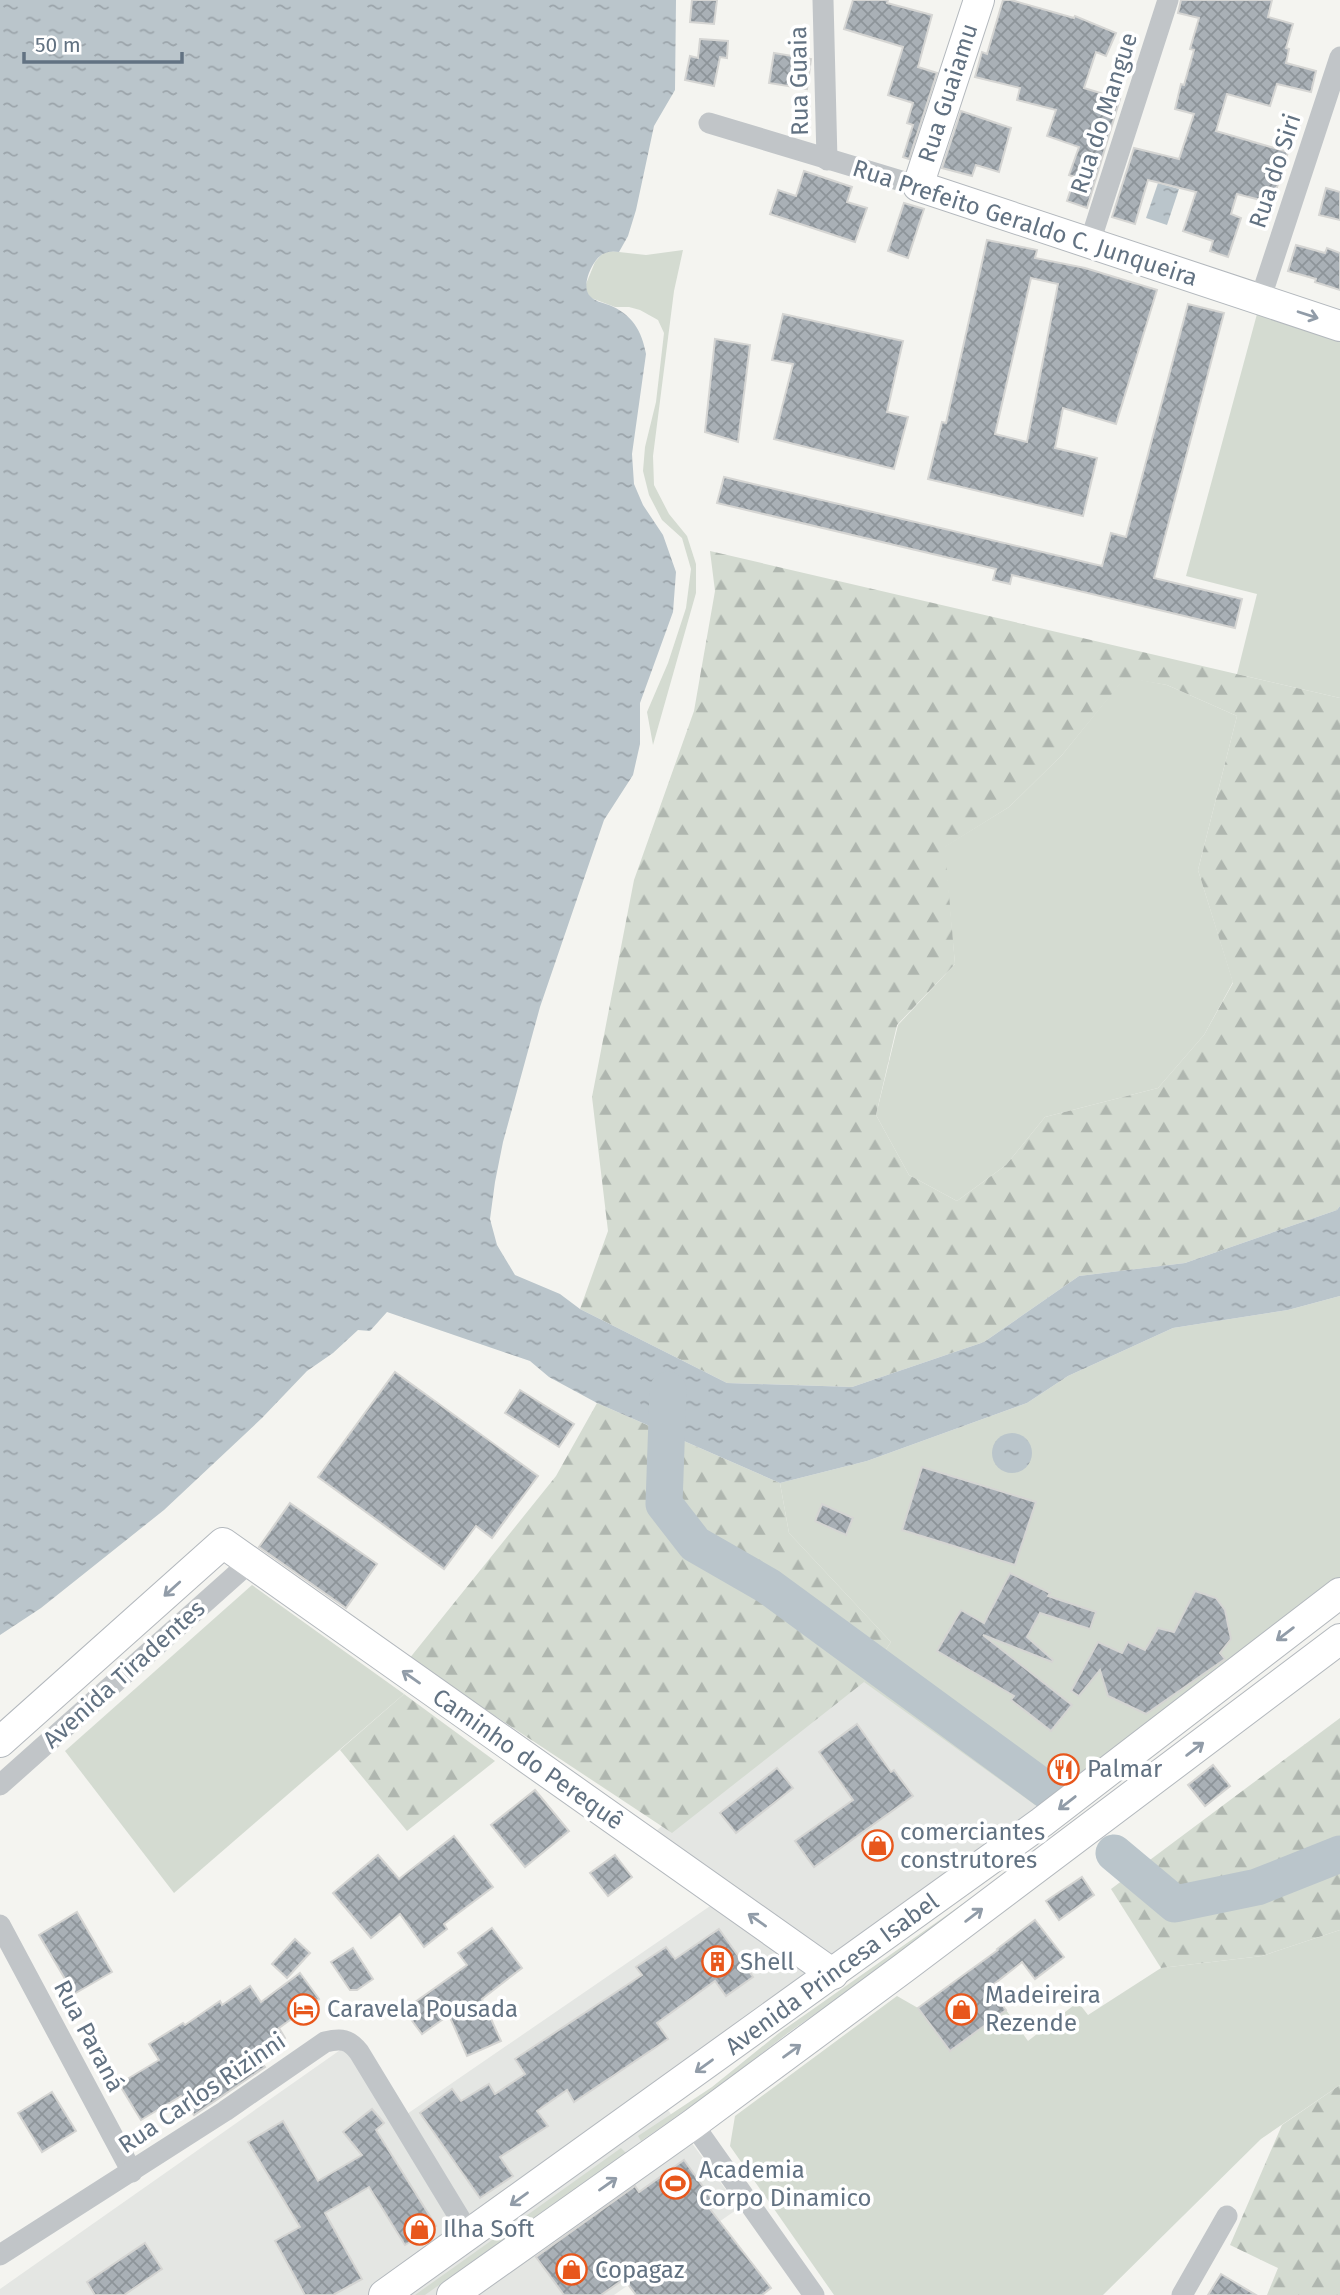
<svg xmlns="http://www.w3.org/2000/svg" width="1340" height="2295" font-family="'Fira Sans',sans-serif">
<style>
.built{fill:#e4e6e3}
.green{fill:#d4dbd1}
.forest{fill:url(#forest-firs);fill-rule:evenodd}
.water{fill:url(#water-ripples)}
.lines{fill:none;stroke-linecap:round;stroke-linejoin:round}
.river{stroke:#bac5cb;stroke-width:37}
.building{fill:url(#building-cross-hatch);stroke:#d5d5d3;stroke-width:2;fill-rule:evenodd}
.secondary-casing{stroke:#b3b8bd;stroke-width:32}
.street{stroke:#c1c5c8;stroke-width:21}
.secondary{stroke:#fff;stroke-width:30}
.oneway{stroke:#919ca8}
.labels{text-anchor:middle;stroke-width:7;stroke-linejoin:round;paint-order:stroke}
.street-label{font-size:24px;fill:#627282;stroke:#fff}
.poi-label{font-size:24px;fill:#627282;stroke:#fff;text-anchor:start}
</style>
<defs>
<pattern id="forest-firs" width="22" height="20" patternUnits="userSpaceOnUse" patternTransform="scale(1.75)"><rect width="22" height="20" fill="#d4dbd1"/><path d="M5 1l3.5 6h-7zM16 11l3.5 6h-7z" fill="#afb6af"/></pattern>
<pattern id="water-ripples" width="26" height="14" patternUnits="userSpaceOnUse" patternTransform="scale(1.75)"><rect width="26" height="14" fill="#bac5cb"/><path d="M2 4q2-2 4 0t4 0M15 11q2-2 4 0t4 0" fill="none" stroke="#9ba4aa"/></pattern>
<pattern id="building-cross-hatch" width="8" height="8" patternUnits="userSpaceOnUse" patternTransform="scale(1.75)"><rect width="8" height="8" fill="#a9b0b6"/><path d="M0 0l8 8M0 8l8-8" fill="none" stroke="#8d9499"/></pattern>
</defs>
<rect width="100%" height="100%" fill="#f4f4f0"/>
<!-- built -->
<path class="built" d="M849,1662L1066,1818L665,2106L739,2208L614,2295H0V2289L343,2048L407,2114L732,1891L654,1833Z"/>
<!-- green -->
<g class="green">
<path d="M683,250L674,291L653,456L654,485L669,514L687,536L696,564V593L653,745L647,712L668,663L686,608L691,569L682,538L662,520L649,495L643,471L645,447L656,402L664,333L658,320L640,310L629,307H615L591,298L586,291V284L595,262L601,255L610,251L646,255Z"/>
<path d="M1257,314L1340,342V698L1237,674L1257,594L1186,576Z"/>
<path d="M1125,677L1167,685L1237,716L1198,870L1233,982L1204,1035L1158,1088L1045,1117L1006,1165L957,1201L909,1175L876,1115L898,1025L955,964L944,847L1009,807L1062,755Z"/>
<path d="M1340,1296V1580L1229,1667L1035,1805L864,1682L891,1642L789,1533L780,1483L867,1461L1027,1403L1068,1376L1173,1328L1288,1310Z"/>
<path d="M252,1585L404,1694L174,1893L65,1751Z"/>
<path d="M1340,1623V1629L983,1896L788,2033L717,2088L641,2141L638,2136L712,2087L779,2033L1112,1799Z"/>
<path d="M1340,1930V2085L1261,2139L1103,2295H834L730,2146L735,2116L897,1996L918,2008L950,2051L1006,2010L1028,2041L1078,2002L1088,2015L1161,1968L1262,1956Z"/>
<path d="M621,2148L626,2153L425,2295H415Z"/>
</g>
<!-- forest -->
<g class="forest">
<path d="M710,551L1340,698V1206L1337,1210L1185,1263L1079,1276L984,1342L852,1387L727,1383L580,1309L608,1231L592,1097L634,880L694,711L715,591ZM1125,678L1167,685L1237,716L1198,870L1233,983L1204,1035L1158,1088L1045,1117L1006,1165L957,1201L909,1175L876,1115L897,1025L955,964L945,847L1009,807L1062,755Z"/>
<path d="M597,1403L780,1483L789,1533L891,1642L864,1682L672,1833L409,1659L556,1476Z"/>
<path d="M404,1694L495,1761L407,1831L340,1750Z"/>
<path d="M1340,1718V1930L1262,1956L1161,1968L1111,1889Z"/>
<path d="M1340,2085V2295H1267L1278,2268L1230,2245L1282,2125Z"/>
</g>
<!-- water -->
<g class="water">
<path d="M0,0H676L675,90L654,126L636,210L628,236L619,252C613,251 609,251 603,254C593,259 580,286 590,296C594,301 603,303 609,305C632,314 642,331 646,354L632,454L634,484L643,505L663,535L676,572L673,612L640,703V744L633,775L604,820L540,1007L503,1142L495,1182L490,1219L497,1245L515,1275L560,1294L580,1309L727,1383L852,1387L984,1342L1079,1276L1185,1263L1337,1210L1340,1206V1296L1288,1310L1173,1328L1068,1376L1027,1403L867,1461L780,1483L597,1403L549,1377L530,1361L387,1312L370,1331L358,1330L333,1353L307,1371L262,1418L164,1510L41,1608L0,1635Z"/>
<path d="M1158,183L1179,189L1167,225L1146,218Z"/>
<circle cx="1012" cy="1453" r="20"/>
</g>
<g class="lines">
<!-- river -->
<g class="river">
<path d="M668,1390L664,1504L695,1544L768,1586L1049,1792"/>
<path d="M1114,1853L1175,1904L1257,1887L1340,1854"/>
</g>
</g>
<!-- building -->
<g class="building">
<path d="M692,0H717L714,24L690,22Z"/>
<path d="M853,0H888L887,3L932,15L918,67L937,73L909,159L903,157L913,125L907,123L913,103L888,95L903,47L844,29Z"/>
<path d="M1003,0H1011L1074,18L1075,16L1116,33L1106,56L1096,52L1084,88L1120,99L1087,208L1067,201L1075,177L1069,175L1079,147L1047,136L1056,110L1017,100L1020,88L975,77L982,52L987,54Z"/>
<path d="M1181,0H1272L1268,17L1293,24L1286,48L1289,49L1286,63L1316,71L1311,92L1277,84L1270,106L1227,94L1216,131L1288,152L1272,203L1237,194L1231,214L1241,218L1228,257L1210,251L1213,241L1183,231L1196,192L1148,180L1135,224L1112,217L1134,148L1179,159L1194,114L1175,109L1181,84L1184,85L1194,50L1190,49L1199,18L1178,13Z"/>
<path d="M700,39L728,41L727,58L720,57L714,86L685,80L690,56L698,58Z"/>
<path d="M774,53L811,59L807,89L769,83Z"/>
<path d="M961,111L1011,128L999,172L976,165L972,176L942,168Z"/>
<path d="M804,171L852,187L847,202L867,208L855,242L770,214L778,190L796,196Z"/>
<path d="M1326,188L1340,192V220L1319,215Z"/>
<path d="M904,203L924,209L908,258L888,251Z"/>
<path d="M987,240L1037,250L1035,258L1085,268L1157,290L1116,424L1063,408L1055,448L1097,458L1083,516L928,479L942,422L946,423ZM1031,278L1058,284L1027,442L995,434Z"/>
<path d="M1296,245L1325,253L1327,248L1340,253V290L1315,282L1316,279L1288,271Z"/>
<path d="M1188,304L1224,313L1154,578L1242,599L1235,628L1012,575L1010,584L993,580L996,569L717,503L724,477L1102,566L1111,533L1126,537Z"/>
<path d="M783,314L903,341L887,412L908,417L894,469L774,439L793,364L772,360Z"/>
<path d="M715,339L750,345L738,442L705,432Z"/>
<path d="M395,1372L538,1476L492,1538L476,1526L444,1569L318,1477Z"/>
<path d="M520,1390L574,1424L559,1447L505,1413Z"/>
<path d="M922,1467L1036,1502L1015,1565L902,1530Z"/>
<path d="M290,1503L377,1564L346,1608L259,1547Z"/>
<path d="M822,1504L853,1518L846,1535L815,1521Z"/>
<path d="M1010,1573L1050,1593L1048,1596L1096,1612L1090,1629L1040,1613L1027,1637L1053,1660L1052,1662L983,1635L1072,1705L1051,1731L1011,1700L1014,1696L937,1651L961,1610L984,1623Z"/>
<path d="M1195,1591L1216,1598L1225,1610L1231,1639L1220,1653L1225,1659L1146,1714L1108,1696L1100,1670L1079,1696L1071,1691L1098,1642L1122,1653L1128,1642L1145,1650L1158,1628L1174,1632Z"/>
<path d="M857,1724L891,1772L894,1770L913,1796L814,1867L795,1841L853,1800L819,1752Z"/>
<path d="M1213,1765L1230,1786L1205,1806L1188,1785Z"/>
<path d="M777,1768L793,1788L736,1833L720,1813Z"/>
<path d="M535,1790L569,1831L525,1867L491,1825Z"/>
<path d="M454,1836L493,1887L444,1924L447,1929L424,1947L400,1914L371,1938L333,1893L378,1855L399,1879Z"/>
<path d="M615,1855L632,1877L608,1896L590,1873Z"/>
<path d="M1082,1877L1094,1895L1059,1920L1046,1901Z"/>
<path d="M77,1912L112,1972L74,1994L39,1935Z"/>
<path d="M1035,1920L1064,1957L1035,1979L1022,1962L989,1988L1006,2010L950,2051L918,2008L998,1950L997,1949Z"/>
<path d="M492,1928L522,1968L482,1999L501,2041L467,2056L449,2015L422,2034L404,2010L467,1965L458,1953Z"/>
<path d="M719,1929L753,1977L726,1996L715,1981L657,2023L668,2039L574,2102L567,2090L537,2111L548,2126L500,2157L513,2176L480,2198L420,2113L452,2089L461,2101L489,2084L495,2094L525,2074L515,2059L642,1975L636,1967L666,1947L675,1959Z"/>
<path d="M295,1939L310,1953L287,1978L272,1964Z"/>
<path d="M353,1948L373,1979L357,1990H350L331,1962Z"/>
<path d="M300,1973L319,1999L279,2028L285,2038L258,2057L265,2067L194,2115L181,2096L141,2120L119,2084L159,2060L149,2044L183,2023L185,2025L220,2001L222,2005L250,1986L261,2002Z"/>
<path d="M52,2092L76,2131L42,2152L18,2113Z"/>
<path d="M372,2109L384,2123L376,2130L436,2226L405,2245L369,2187L325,2213L362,2279L333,2295H305L275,2241L300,2227L248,2142L283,2121L318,2181L362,2155L343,2132Z"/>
<path d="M684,2160L716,2205L710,2209L771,2288L762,2295H636L624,2279L601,2295H564L536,2257L635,2186L639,2192Z"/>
<path d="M145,2243L162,2269L124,2295H95L87,2282Z"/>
<path d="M1221,2274L1256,2295H1208Z"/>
</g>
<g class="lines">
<defs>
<g id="secondary">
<path d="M979,0L918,186L1340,326"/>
<path d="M0,1742L223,1543L833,1974"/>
<path d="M384,2295L1042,1822L1340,1593"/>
<path d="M452,2295L693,2124L905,1967L1340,1639"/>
</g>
</defs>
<!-- secondary casing -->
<use href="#secondary" class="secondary-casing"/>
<!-- street -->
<g class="street">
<path d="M823,0L827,160"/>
<path d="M709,123L918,186"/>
<path d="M1090,242L1168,0"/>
<path d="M1260,300L1340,57"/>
<path d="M0,1785L249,1563"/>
<path d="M0,1925L132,2172"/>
<path d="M693,2124L814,2295"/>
<path d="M0,2255L225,2111L325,2042C341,2038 349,2039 359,2052L470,2235"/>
<path d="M1182,2295L1227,2216"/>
</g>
<!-- secondary -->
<use href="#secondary" class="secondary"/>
</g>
<!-- one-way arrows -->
<defs><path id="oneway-shaft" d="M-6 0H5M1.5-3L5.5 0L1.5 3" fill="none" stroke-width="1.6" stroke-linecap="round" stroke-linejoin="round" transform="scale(1.75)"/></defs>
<g class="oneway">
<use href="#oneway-shaft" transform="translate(1308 315) rotate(18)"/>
<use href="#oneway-shaft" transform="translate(172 1589) rotate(138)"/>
<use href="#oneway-shaft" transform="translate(1285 1634) rotate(143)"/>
<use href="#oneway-shaft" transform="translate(411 1677) rotate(-145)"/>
<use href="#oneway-shaft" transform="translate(1195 1749) rotate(-37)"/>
<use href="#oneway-shaft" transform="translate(1067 1803) rotate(142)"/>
<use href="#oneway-shaft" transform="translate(974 1915) rotate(-37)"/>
<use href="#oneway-shaft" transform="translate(757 1920) rotate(-145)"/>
<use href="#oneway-shaft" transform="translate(792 2051) rotate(-36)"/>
<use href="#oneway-shaft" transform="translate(704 2066) rotate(144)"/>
<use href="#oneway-shaft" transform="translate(608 2184) rotate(-35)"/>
<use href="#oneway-shaft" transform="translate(519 2199) rotate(144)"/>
</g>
<!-- icons -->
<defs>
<symbol id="restaurant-ring" viewBox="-11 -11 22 22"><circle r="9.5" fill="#fff" stroke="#e8571c" stroke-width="1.5"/><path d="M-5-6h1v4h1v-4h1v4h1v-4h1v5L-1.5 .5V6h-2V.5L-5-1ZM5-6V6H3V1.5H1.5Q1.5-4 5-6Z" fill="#e8571c"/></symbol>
<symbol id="shop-ring" viewBox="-11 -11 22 22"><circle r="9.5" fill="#fff" stroke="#e8571c" stroke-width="1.5"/><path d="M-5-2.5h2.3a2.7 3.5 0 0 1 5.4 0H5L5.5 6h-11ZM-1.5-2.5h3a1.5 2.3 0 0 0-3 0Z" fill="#e8571c"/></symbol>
<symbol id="building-ring" viewBox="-11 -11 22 22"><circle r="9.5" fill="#fff" stroke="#e8571c" stroke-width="1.5"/><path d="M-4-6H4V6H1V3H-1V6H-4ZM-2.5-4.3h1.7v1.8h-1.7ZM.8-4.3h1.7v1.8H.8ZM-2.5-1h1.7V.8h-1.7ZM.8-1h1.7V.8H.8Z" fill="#e8571c"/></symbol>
<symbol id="hotel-ring" viewBox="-11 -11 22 22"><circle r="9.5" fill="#fff" stroke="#e8571c" stroke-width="1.5"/><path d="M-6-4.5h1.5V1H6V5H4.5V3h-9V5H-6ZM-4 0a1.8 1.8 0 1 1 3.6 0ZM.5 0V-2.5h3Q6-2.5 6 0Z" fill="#e8571c"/></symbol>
<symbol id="stadium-ring" viewBox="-11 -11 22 22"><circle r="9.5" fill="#fff" stroke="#e8571c" stroke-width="1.5"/><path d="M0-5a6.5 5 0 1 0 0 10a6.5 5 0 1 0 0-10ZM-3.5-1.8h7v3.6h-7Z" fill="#e8571c"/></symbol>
</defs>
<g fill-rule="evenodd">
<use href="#restaurant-ring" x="1046" y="1752" width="35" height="35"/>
<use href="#shop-ring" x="860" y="1828" width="35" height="35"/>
<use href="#building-ring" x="700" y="1944" width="35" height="35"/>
<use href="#hotel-ring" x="286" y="1992" width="35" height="35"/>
<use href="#shop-ring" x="944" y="1992" width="35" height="35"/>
<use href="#stadium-ring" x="658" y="2166" width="35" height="35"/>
<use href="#shop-ring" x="402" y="2212" width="35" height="35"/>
<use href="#shop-ring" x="554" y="2252" width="35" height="35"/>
</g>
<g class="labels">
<!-- street labels -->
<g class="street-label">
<text transform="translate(799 81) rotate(-91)" y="8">Rua Guaia</text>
<text transform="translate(948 93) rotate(-72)" y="8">Rua Guaiamu</text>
<text transform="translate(1104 113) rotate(-72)" y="8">Rua do Mangue</text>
<text transform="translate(1275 171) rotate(-72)" y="8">Rua do Siri</text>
<text transform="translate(1025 223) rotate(18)" y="8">Rua Prefeito Geraldo C. Junqueira</text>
<text transform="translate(124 1674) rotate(-42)" y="8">Avenida Tiradentes</text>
<text transform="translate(528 1759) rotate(35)" y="8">Caminho do Perequê</text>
<text transform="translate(832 1974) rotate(-36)" y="8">Avenida Princesa Isabel</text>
<text transform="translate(89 2036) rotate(62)" y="8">Rua Paraná</text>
<text transform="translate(202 2093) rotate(-34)" y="8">Rua Carlos Rizinni</text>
</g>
<!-- poi labels -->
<g class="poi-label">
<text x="1087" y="1777">Palmar</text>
<text x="900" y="1840">comerciantes<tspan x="900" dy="28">construtores</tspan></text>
<text x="740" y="1970">Shell</text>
<text x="985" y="2003">Madeireira<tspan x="985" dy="28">Rezende</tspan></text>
<text x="327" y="2017">Caravela Pousada</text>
<text x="699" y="2178">Academia<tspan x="699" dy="28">Corpo Dinamico</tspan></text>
<text x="443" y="2237">Ilha Soft</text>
<text x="595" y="2278">Copagaz</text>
</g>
</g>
<!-- scale -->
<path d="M24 52v10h158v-10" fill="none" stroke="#627282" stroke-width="3.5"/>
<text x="35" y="52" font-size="21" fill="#627282" stroke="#ffffff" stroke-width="5" paint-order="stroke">50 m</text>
</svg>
